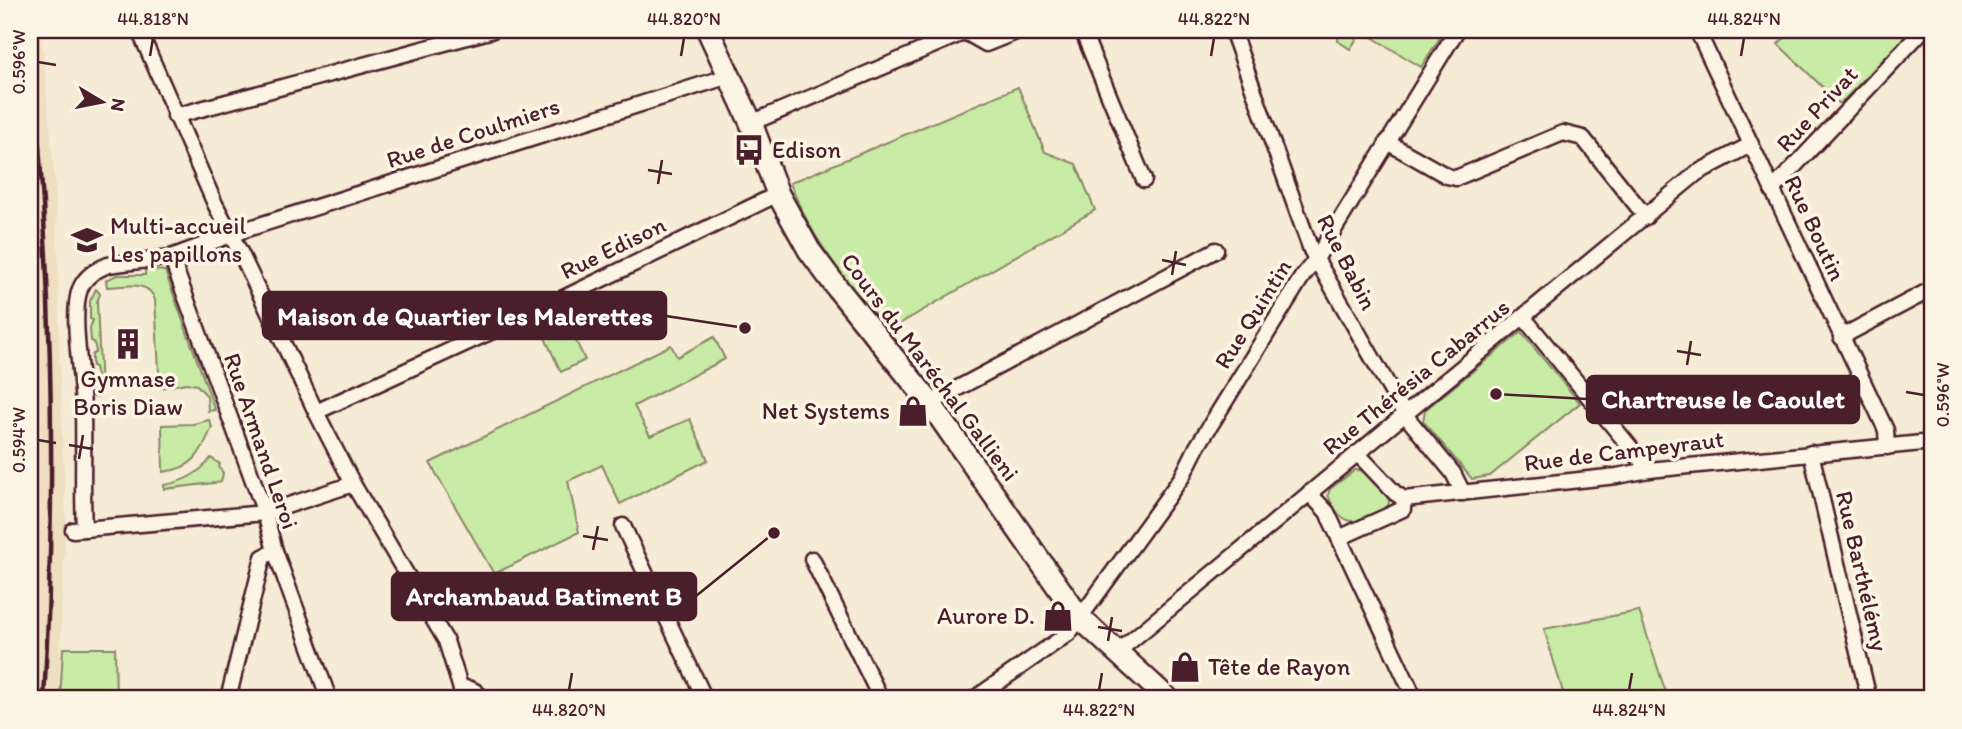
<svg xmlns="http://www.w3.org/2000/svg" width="1962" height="729" font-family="Itim,sans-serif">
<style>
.built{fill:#efdfc1}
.green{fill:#c8eba5;stroke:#898568;stroke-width:2}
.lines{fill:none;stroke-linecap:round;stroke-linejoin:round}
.street-casing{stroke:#4a1f2b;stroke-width:19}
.primary-casing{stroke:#4a1f2b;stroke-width:26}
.street{stroke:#fcf5e5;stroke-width:14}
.primary{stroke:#fcf5e5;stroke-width:21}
.rail{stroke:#4a1f2b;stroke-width:4.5}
.ticks{fill:none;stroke:#4a1f2b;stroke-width:2.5}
.labels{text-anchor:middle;stroke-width:7;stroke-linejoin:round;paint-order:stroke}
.street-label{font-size:24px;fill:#4a1f2b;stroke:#fcf5e5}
.poi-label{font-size:24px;fill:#4a1f2b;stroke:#fcf5e5;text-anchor:start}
.leader{fill:none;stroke:#4a1f2b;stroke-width:2.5}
.callout-dot{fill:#4a1f2b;stroke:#fcf5e5;stroke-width:2.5}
.callout{fill:#4a1f2b;stroke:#4a1f2b;stroke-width:2.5}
.callout-label{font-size:26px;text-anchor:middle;font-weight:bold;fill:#fff}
.neatline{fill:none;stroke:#4a1f2b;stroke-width:2.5}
.ticks-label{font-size:18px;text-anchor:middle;fill:#4a1f2b}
</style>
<rect width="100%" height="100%" fill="#f6ebd5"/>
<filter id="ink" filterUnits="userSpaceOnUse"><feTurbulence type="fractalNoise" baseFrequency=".0143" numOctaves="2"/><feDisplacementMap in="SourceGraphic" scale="14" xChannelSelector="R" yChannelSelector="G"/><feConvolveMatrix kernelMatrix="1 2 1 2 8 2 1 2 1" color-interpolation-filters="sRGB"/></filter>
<g filter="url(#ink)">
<!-- built -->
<path class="built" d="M30,30H41L55,182L58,258L60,379L66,521L58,699H30Z"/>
<!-- green -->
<g class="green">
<path d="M1339,30H1445L1421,67L1362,31L1350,49L1338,41Z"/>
<path d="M1792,30H1912L1840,104L1778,44Z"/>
<path d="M1018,87L1045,152L1076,164L1095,210L889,330L878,315L875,317C841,275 809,234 790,183Z"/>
<path d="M145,269L165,271L215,410L208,411L207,396L197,385L186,383L160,388L155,300C149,279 124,287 107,287L106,280L117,275H145Z"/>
<path d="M96,289L100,294L97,302L101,390L97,391L98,397H94V385L98,381L95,367L92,366V355L96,352L94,342L91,341L90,328L93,320L90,319V301Z"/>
<path d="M561,309L585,360L561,372L537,321Z"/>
<path d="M1521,332L1580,403L1490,476L1472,479L1423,421L1425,410Z"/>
<path d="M714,337L725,359L634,406L650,436L690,419L708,460L620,504L602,465L568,481L579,532L494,574L430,463L671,345L677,357Z"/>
<path d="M209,420L212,427C200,454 195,468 163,472L162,425L193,424Z"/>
<path d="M211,458L220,464L219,467L223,473L221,482L164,489V485C183,482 199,474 211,458Z"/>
<path d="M1355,470C1366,469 1370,475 1377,483C1381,488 1389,495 1389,501C1389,515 1358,525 1348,520C1337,516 1332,505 1328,495L1330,489Z"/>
<path d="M1639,611L1668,699H1565L1544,629Z"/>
<path d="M63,648H115L116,699H60Z"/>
</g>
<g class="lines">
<defs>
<g id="street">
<path d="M139,30L215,204L241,254L316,412L353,484L446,641L464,699"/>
<path d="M1082,30L1144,180"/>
<path d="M1232,30L1311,250L1405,415L1453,473L1463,493"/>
<path d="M1697,30L1886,430L1887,447"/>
<path d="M965,32L986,44L1021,30"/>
<path d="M175,116L493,30"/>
<path d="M751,123L965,32"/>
<path d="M1387,142L1447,176L1456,178L1563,133L1583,138L1646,217"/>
<path d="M1772,190L1923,30"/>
<path d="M171,257L265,513L275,551L329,699"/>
<path d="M1524,318L1649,470"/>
<path d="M1841,337L1932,289"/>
<path d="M930,403L1216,250"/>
<path d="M316,412L549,305L778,194"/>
<path d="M1357,453L1395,493L1404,499L1617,476L1649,470L1932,442"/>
<path d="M1811,453L1869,699"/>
<path d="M1309,493L1327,512L1339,538L1403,509L1404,499"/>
<path d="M623,526L705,699"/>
<path d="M84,529C82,490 84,451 83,411C83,379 70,316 80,289C85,276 96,270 108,265L171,257L247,229L729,76"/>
<path d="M73,530L265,513L353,484"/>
<path d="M1339,538L1415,699"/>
<path d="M812,559L881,699"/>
<path d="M1116,653L1697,173L1750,145"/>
<path d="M461,689C471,686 477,692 483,699"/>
<path d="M228,699L263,557L275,551"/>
<path d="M974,699L1069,633L1182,477L1197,447L1302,277L1316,259L1457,30"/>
</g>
<path id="primary" d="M708,30L751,123L778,194L809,250L838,289L930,403L1079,617L1168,699"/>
</defs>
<!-- street casing -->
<use href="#street" class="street-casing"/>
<!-- primary casing -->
<use href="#primary" class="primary-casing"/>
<!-- street -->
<use href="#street" class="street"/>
<!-- primary -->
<use href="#primary" class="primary"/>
<!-- rail -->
<path class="rail" d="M30,45C52,262 57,481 44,699"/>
</g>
</g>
<!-- ticks -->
<path class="ticks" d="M150,56L153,38M681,56L684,38M1211,56L1214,38M1741,56L1744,38M38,62L56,65M648,170L672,174M658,184L662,160M1162,260L1186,265M1172,275L1176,251M1677,351L1701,355M1687,365L1691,341M1906,392L1924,395M38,440L56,443M69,445L93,449M79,459L83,435M583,536L608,540M593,550L598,526M1098,627L1122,631M1108,641L1112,617M569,690L572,673M1099,690L1102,673M1629,690L1632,673"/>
<!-- icons -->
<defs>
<symbol id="bus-bare" viewBox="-9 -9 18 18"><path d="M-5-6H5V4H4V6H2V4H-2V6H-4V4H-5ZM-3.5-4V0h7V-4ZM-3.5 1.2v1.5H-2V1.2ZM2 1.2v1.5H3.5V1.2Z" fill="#4a1f2b" stroke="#fcf5e5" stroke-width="2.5" paint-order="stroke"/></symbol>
<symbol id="school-bare" viewBox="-9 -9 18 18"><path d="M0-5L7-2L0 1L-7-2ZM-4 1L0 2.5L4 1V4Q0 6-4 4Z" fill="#4a1f2b" stroke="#fcf5e5" stroke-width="2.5" paint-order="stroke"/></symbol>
<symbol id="building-bare" viewBox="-9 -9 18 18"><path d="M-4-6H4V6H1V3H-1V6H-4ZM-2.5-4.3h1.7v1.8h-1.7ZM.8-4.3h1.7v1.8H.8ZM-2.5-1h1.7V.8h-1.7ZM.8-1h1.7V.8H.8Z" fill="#4a1f2b" stroke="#fcf5e5" stroke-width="2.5" paint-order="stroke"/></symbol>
<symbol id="shop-bare" viewBox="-9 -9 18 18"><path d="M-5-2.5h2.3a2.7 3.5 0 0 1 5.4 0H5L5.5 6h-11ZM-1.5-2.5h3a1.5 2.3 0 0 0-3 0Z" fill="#4a1f2b" stroke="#fcf5e5" stroke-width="2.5" paint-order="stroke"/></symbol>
</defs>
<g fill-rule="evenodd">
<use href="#bus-bare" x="727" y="128" width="44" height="44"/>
<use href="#school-bare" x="65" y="218" width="44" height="44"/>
<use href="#building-bare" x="106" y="322" width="44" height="44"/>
<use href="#shop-bare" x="891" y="389" width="44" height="44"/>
<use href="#shop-bare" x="1036" y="594" width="44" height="44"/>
<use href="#shop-bare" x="1163" y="645" width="44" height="44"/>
</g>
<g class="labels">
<!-- street labels -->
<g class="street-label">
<text transform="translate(1817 109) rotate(-47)" y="8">Rue Privat</text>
<text transform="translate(473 133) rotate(-18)" y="8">Rue de Coulmiers</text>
<text transform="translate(1815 228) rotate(65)" y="8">Rue Boutin</text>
<text transform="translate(613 248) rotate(-26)" y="8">Rue Edison</text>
<text transform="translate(1347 262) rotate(63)" y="8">Rue Babin</text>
<text transform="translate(1253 314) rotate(-58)" y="8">Rue Quintin</text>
<text transform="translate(930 367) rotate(53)" y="8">Cours du Maréchal Gallieni</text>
<text transform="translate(1416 377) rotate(-39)" y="8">Rue Thérésia Cabarrus</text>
<text transform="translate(261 441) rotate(71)" y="8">Rue Armand Leroi</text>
<text transform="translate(1624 451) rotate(-7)" y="8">Rue de Campeyraut</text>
<text transform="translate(1862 571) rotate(77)" y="8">Rue Barthélémy</text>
</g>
<!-- poi labels -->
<g class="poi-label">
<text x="772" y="158">Edison</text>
<text x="110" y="234">Multi-accueil<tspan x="110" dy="28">Les papillons</tspan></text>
<text x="128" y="387" text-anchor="middle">Gymnase<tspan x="128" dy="28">Boris Diaw</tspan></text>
<text x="890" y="419" text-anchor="end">Net Systems</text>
<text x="1035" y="624" text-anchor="end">Aurore D.</text>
<text x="1208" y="675">Tête de Rayon</text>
</g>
</g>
<!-- callouts -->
<path class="leader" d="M745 328L666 316M1496 394L1587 399M774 533L696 596"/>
<g class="callout-dot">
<circle cx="745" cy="328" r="7"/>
<circle cx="1496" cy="394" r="7"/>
<circle cx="774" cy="533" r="7"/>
</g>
<g class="callout">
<rect x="263" y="292" width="403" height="47" rx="7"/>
<rect x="1587" y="376" width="272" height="47" rx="7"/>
<rect x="392" y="573" width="304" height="47" rx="7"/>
</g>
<g class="callout-label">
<text x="465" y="325">Maison de Quartier les Malerettes</text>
<text x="1723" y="408">Chartreuse le Caoulet</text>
<text x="544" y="605">Archambaud Batiment B</text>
</g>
<!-- margin -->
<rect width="1962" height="729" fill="none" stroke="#fcf5e5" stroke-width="77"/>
<!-- north arrow -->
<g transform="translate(102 102) rotate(100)" stroke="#fcf5e5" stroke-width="5" paint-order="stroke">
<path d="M0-5L12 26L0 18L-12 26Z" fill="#4a1f2b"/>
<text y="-10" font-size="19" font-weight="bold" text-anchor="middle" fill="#4a1f2b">N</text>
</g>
<rect x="38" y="38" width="1886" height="652" class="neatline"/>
<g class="ticks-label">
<text x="153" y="25">44.818°N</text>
<text x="684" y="25">44.820°N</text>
<text x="1214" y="25">44.822°N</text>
<text x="1744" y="25">44.824°N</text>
<text transform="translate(19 62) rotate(-90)" y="6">0.596°W</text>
<text transform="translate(1943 395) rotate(-90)" y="6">0.596°W</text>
<text transform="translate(19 440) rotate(-90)" y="6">0.594°W</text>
<text x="569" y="716">44.820°N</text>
<text x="1099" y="716">44.822°N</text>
<text x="1629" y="716">44.824°N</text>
</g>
</svg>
